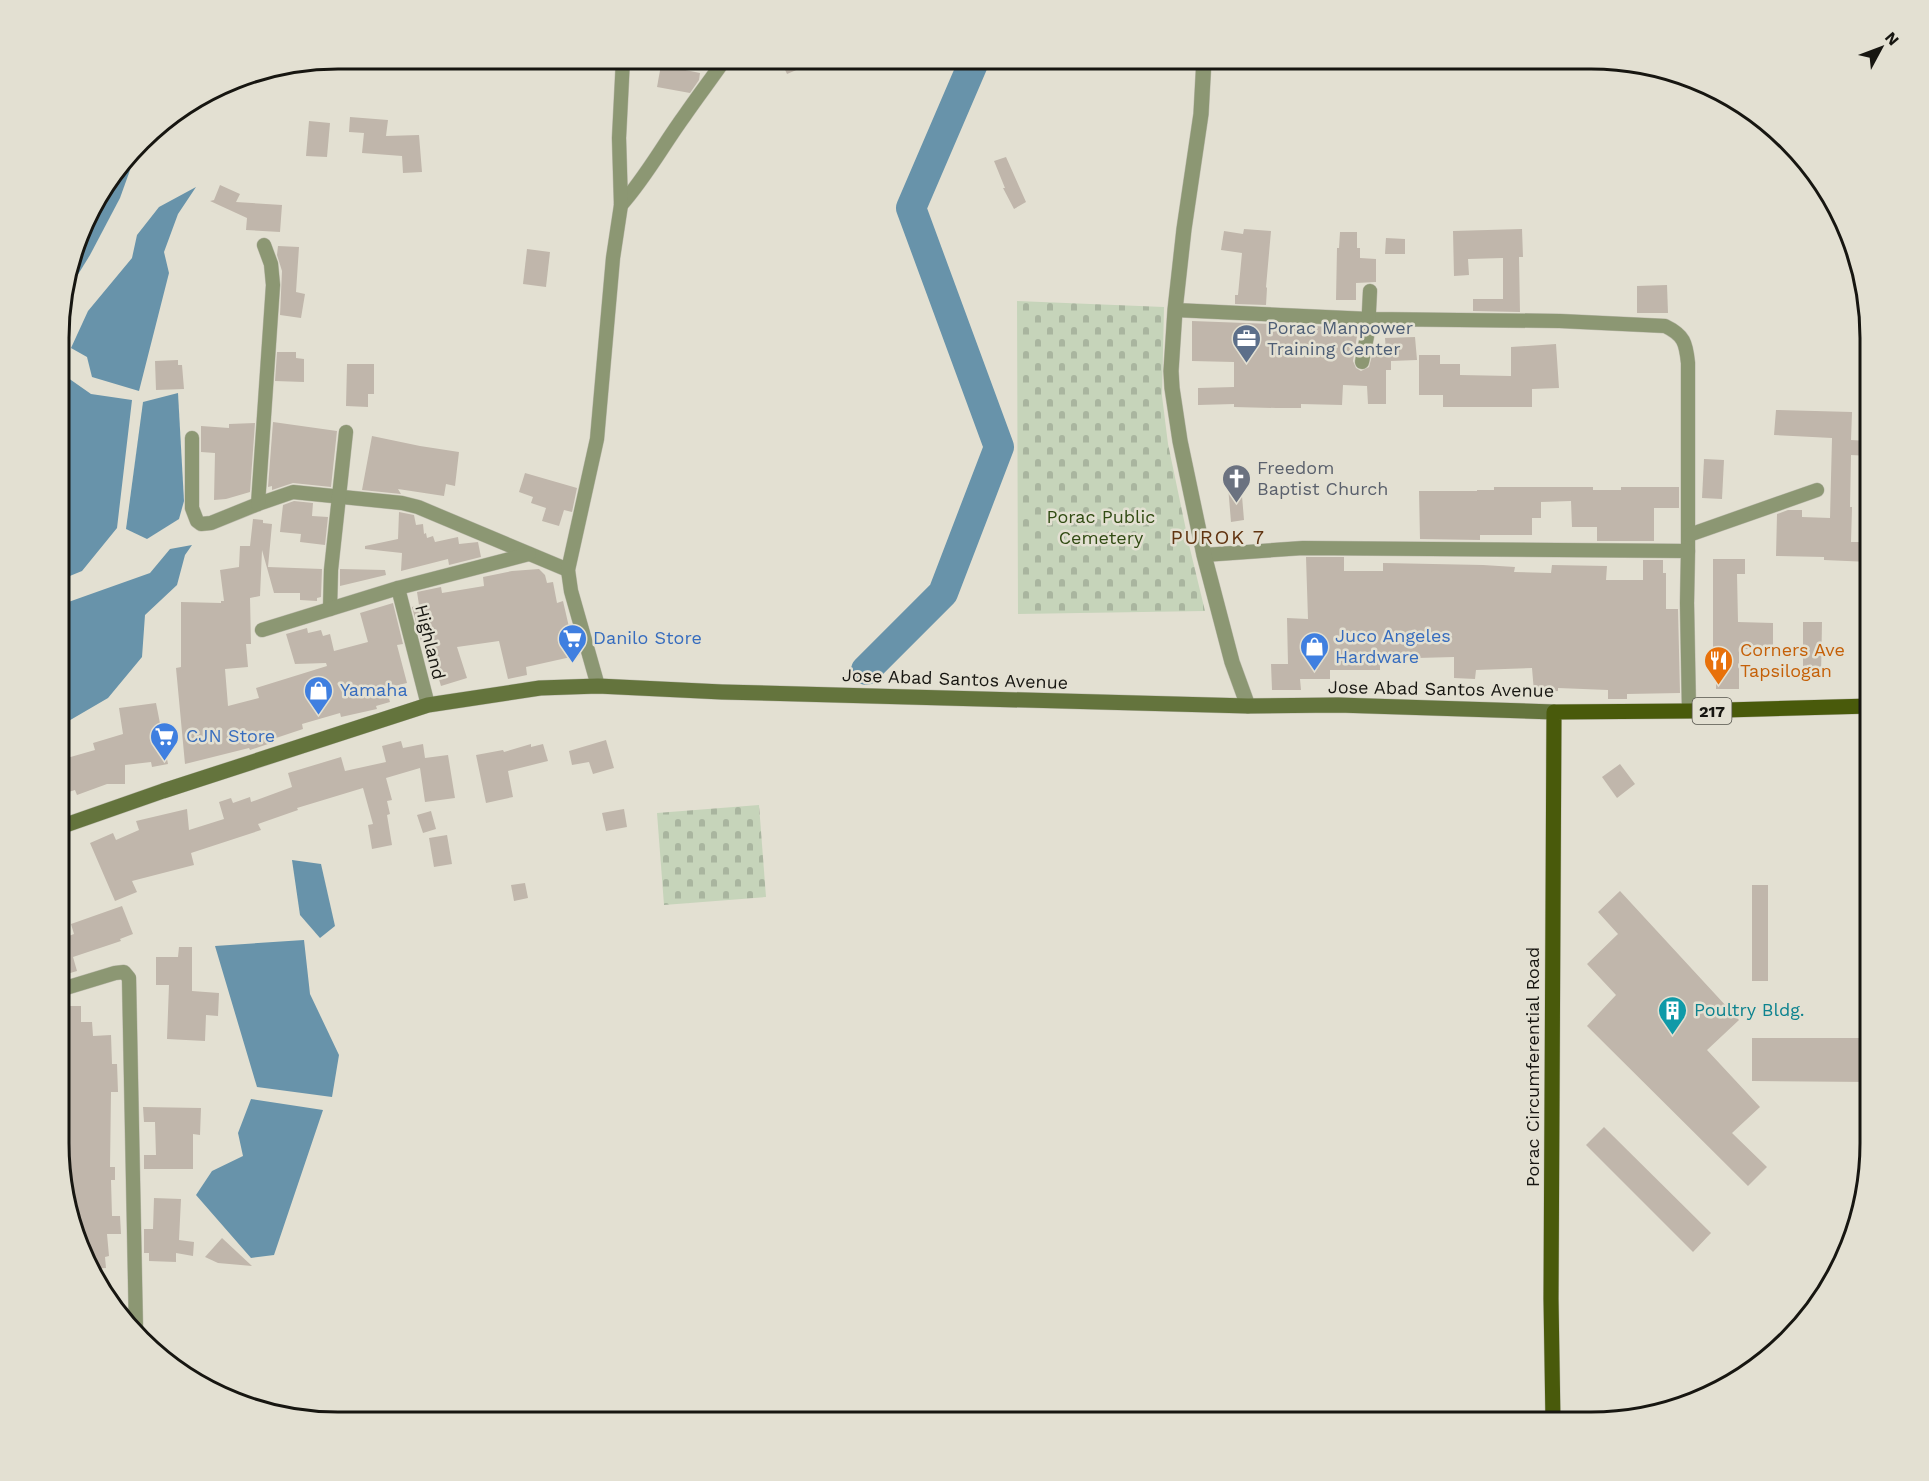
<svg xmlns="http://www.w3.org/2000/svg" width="1929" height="1481" font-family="'Work Sans',sans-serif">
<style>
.cemetery{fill:url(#cemetery-stones)}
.water{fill:#6893aa}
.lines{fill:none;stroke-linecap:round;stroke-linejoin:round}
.river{stroke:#6893aa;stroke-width:30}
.building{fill:#c0b6ab}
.minor-casing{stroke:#bebcaf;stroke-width:15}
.tertiary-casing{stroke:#bebcaf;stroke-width:16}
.secondary-casing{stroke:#bebcaf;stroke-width:16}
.primary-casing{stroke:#bebcaf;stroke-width:16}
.minor{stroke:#8c9773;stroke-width:14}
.tertiary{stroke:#8c9773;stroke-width:15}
.secondary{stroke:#64743d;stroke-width:15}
.primary{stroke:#495a0b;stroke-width:15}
.labels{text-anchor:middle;stroke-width:5;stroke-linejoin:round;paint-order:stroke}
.shield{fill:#e3e0d2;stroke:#54534b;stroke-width:1.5}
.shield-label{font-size:16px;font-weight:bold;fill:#171611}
.service-label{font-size:18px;fill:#4e5e75;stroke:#e3e0d2;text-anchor:start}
.worship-label{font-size:18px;fill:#5b616d;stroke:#e3e0d2;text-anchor:start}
.park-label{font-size:18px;fill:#314b13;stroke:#e3e0d2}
.shop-label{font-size:18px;fill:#366cbe;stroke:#e3e0d2;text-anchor:start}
.street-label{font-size:18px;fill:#171611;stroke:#e3e0d2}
.food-label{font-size:18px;fill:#c56008;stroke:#e3e0d2;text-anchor:start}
.culture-label{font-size:18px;fill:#0d838f;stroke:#e3e0d2;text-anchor:start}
.neighbourhood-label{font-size:20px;letter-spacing:1.5px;fill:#613411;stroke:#e3e0d2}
.rim{fill:none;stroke:#171611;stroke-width:3}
</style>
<defs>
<pattern id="cemetery-stones" width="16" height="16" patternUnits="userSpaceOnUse" patternTransform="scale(1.5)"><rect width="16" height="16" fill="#c6d4ba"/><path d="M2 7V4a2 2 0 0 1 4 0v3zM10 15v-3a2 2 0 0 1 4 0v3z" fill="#a9b59f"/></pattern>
</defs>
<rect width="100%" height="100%" fill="#e3e0d2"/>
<!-- cemetery -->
<g class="cemetery">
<path d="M1017,301L1164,307L1162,396L1168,444L1190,549L1205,611L1018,614Z"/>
<path d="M759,805L766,897L664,905L657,813Z"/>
</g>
<!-- water -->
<g class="water">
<path d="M139,145L120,198L90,255L61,302L96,198Z"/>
<path d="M196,187L178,214L164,252L169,273L139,391L92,377L87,357L71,348L88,311L132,258L137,235L159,207Z"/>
<path d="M61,373L91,394L132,400L117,528L82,571L60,580Z"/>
<path d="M178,393L184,501L179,519L147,539L126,529L143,402Z"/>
<path d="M192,545L185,555L177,585L145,615L142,657L108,698L60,726V605L150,573L170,549Z"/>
<path d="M292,860L321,864L335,926L320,938L300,915Z"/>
<path d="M304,940L310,994L339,1055L332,1097L257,1087L215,946Z"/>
<path d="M251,1099L323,1110L274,1255L251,1258L196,1195L212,1171L243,1156L238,1133Z"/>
</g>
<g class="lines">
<!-- river -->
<path class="river" d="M866,670L943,593L999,447L911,208L975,59"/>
</g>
<!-- building -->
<g class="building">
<path d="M780,59H822L787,74Z"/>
<path d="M661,65L700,73L699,80L690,93L657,87Z"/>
<path d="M350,117L388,120L386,136L419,135L422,172L403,173L402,156L362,153L364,133L349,132Z"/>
<path d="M309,121L330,123L327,157L306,156Z"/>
<path d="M1006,157L1026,202L1014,209L1003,188H1005L994,161Z"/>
<path d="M220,185L240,194L236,202L282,205L280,232L246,230L247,218L210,201L214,200Z"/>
<path d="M1244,229L1271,231L1266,287L1267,288L1266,305L1235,304V295H1238L1242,253L1221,250L1224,231L1243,234Z"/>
<path d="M1522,229L1523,257H1519L1520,312L1473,311V299H1503V258L1468,259L1469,275L1454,276L1453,231Z"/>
<path d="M1340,232H1357V248H1360V258L1376,259V282L1356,283V300H1336L1337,248H1339Z"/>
<path d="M1386,238L1405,239V254H1385Z"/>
<path d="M278,246L299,247L296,292L305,294L301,318L280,315L282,271L277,255Z"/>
<path d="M527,249L550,252L546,287L523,284Z"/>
<path d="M1667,285L1668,313H1637V286Z"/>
<path d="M1192,321L1302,325L1329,327V330H1358L1353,361L1356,368L1361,371L1369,367L1373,352H1386L1385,338L1415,337L1417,360L1391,361V370H1386V404H1368L1367,386L1343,385L1342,405L1301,404V408H1276L1234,407V404L1198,405V388L1234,387V362L1192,361Z"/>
<path d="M1556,344L1559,388L1532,389V407H1443V395H1419V355H1440V364H1460V375L1511,376V347Z"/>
<path d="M277,352H296V358L304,359V382L275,381Z"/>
<path d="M178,360V365H182L184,389L156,390L155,361Z"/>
<path d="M347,364H374V394H368V407L346,406Z"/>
<path d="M1776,410L1852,412L1851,440L1870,441V456L1851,455L1850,507H1852L1851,542H1870V562L1824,560V557L1776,556L1777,514L1788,510H1802V517L1830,518L1832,438L1774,435Z"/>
<path d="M273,422L337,431L331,487L293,483L272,490V486L268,487Z"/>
<path d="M255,423L250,492L226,499L214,500L215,453L201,452V426L229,428V424Z"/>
<path d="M372,436L420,446L459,452L455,486L446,484L444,496L398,489L401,494L362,490Z"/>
<path d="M1704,459L1724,460L1722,499L1702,498Z"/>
<path d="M525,473L577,488L572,512L564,510L559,526L542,521L546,508L531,503L533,497L519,492Z"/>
<path d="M1241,484L1244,520L1231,522L1228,486Z"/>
<path d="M1494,487H1593V490H1621V487H1679V508H1654V541H1597V527H1572L1571,501L1541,502V518H1532V535H1480V540L1420,539L1419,491H1477V490H1494Z"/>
<path d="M294,501L313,503L312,516L328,517L325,545L300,542L301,534L280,532L283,505Z"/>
<path d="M399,512L414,515L416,525L423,524L424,534L426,533L427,538L433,536L435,542L458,537L459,544L478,542L481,557L449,565L448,559L401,571L402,553L365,549V546L398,539Z"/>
<path d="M253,519L263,520V523L272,524L268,567L322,569L321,597L317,598V601L300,600V593H274L262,550L260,596L250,598L251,644H246L248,667L225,669L228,706L259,698L256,688L327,666L326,663L295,664L286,634L307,628L308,633L321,630L323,636L330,634L334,651L368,642L360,613L393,603L403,644L397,645L407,683L386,688L390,702L376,706L377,709L341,717L340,713L302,724L303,729L267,741L268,744L250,750L249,748L185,764L176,668L181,667V602L221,603V601H224L220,570L239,567L240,546H250Z"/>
<path d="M1306,557H1344V571H1383V563L1483,565L1515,567L1514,572L1551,573L1552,565L1607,566L1606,580H1643V560H1663V573H1666V609H1678L1680,693L1627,694V699H1608V690L1558,688V691L1534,692L1532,668L1476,670L1475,679L1454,678V657L1380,659V670H1330V679H1300L1301,690H1272L1271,664H1288L1287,618L1308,619Z"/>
<path d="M1713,559H1745V574H1737L1738,622L1773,623V649H1739V689H1716V650H1713Z"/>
<path d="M340,569L385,570L386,575L340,586Z"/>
<path d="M539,569L545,575L547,583L553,582L557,603L563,601L569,627H571L580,655L526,667L527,675L508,679L499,641L457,647L467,678L441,686L427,640L421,641L412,607L419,605L417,592L441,587L442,593L484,586L483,577L512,571Z"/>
<path d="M1803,622H1822L1821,677H1803Z"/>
<path d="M156,703L168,764L152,767L151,762L125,765V784H107L77,795L75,790L62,794L60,786V760L95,750L93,743L123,734L119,708Z"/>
<path d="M606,740L614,768L593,774L589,762L572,765L569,751Z"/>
<path d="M401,741L403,748L423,744L425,758L448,755L455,798L425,802L420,768L386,778L392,800L387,801L390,814L387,815L392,845L372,849L368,825L373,824L363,788L297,808L298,810L258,824L261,830L191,853L194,865L132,881L137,892L115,901L90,843L113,833L116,840L139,830L136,821L187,809L189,830L224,819L219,802L231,798L233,803L250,797L251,802L292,787L288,773L341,757L345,771L386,762L382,746Z"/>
<path d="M531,744V747L543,744L548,761L508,771L513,797L486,803L476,755L503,750L504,752Z"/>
<path d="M1620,764L1635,784L1617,798L1602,777Z"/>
<path d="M624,809L627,827L606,831L602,813Z"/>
<path d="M431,811L436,829L423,833L417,815Z"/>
<path d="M447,835L452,864L434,867L429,838Z"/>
<path d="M525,883L528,898L514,901L511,885Z"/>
<rect x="1752" y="885" width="16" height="96"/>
<path d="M1620,891L1739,1020L1707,1050L1760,1107L1732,1133L1767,1167L1748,1186L1587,1026L1616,995L1587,964L1618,934L1598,912Z"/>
<path d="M122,906L133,934L120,939L121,941L73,957L77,971L60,976V925H62L66,937L74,934L71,924Z"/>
<path d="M179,947H192V991L219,993L218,1016L206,1015L205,1041L167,1039L169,985H156V957H178Z"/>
<path d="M62,1006H81V1022H92L93,1036L111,1035L112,1064H117L118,1092H111L110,1167H115V1180H111L112,1216H120L121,1234H107L109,1256L105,1257L106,1268L89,1269L87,1267L59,1162V1155H64V1117H59V1077H64V1061H67L66,1032H63Z"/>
<path d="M1752,1038H1870V1082L1752,1081Z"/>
<path d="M143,1107L201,1108L200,1135L193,1134V1169H144V1155H156L155,1122H144Z"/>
<path d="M1604,1127L1711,1233L1693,1252L1586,1145Z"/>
<path d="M154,1198L181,1199L179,1240L194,1242L193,1256L176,1253V1262L149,1261V1253H144V1229H153Z"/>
<path d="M222,1238L252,1266L218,1263L205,1257Z"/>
</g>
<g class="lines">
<defs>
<g id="minor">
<path d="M621,205C646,177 663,145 685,115C698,96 712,78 725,59"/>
<path d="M1175,310L1369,319L1560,321L1665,326C1684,335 1686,343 1688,363V551"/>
<path d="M1362,362L1368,331L1370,291"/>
<path d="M192,438V508L197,521L201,524L211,523L258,504L293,492L402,503L418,507L568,570"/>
<path d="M258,504L273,285L271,264L264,245"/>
<path d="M1689,535L1817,490"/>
<path d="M1204,555L1303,548L1688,551L1687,603L1689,711"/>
<path d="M398,588L428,705"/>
<path d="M330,609L331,570L346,432"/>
<path d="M262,630L398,588L529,554"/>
<path d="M598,686L571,591L568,570L597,439L613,258L621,205L619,138L623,59"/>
<path d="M59,990L115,973L124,972L129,978L136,1330"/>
</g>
<path id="tertiary" d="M1204,59L1201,114L1184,229L1175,310L1171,371L1172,388L1180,441L1204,555L1232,662L1248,706"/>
<path id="secondary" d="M60,827L163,791L428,705L540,688L598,686L722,692L1248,706L1338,705L1554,712"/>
<path id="primary" d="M1553,1422L1551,1299L1554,712L1689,711L1870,706"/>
</defs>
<!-- minor casing -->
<use href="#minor" class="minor-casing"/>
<!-- tertiary casing -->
<use href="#tertiary" class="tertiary-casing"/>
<!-- secondary casing -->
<use href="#secondary" class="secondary-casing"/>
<!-- primary casing -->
<use href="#primary" class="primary-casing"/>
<!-- minor -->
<use href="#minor" class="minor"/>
<!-- tertiary -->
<use href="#tertiary" class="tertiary"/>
<!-- secondary -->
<use href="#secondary" class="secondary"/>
<!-- primary -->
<use href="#primary" class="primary"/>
</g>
<!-- icons -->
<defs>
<symbol id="office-pin" viewBox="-11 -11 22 30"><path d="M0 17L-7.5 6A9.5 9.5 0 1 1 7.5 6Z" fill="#5c6f8a" stroke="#e3e0d2"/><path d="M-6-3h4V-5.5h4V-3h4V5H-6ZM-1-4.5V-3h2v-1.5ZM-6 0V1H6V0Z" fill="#fff"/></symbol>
<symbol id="church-pin" viewBox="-11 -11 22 30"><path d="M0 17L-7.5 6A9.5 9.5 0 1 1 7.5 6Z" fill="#6b7280" stroke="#e3e0d2"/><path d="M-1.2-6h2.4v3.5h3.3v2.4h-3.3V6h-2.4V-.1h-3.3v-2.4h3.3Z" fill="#fff"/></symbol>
<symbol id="supermarket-pin" viewBox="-11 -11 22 30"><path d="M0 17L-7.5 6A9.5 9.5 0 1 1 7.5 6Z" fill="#3f7fe0" stroke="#e3e0d2"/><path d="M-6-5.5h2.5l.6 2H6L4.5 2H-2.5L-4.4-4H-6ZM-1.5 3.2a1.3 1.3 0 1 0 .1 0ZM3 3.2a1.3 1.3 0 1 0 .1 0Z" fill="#fff"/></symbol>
<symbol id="shop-pin" viewBox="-11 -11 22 30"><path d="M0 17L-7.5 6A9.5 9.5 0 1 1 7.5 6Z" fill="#3f7fe0" stroke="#e3e0d2"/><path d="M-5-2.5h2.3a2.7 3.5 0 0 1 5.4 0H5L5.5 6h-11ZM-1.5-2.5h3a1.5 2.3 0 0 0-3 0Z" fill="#fff"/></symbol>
<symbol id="restaurant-pin" viewBox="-11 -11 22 30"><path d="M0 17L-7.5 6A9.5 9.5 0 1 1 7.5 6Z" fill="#e8710a" stroke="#e3e0d2"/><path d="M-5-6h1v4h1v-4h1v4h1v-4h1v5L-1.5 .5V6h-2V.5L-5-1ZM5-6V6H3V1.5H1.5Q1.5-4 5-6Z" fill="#fff"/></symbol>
<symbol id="building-pin" viewBox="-11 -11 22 30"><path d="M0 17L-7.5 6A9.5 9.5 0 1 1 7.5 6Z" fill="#0f9aa8" stroke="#e3e0d2"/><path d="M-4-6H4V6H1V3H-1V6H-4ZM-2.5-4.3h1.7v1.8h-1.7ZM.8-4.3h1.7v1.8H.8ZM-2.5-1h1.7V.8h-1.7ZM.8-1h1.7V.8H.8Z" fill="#fff"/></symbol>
</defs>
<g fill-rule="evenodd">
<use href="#office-pin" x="1230" y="322" width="33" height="45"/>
<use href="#church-pin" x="1220" y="462" width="33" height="45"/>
<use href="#supermarket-pin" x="556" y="622" width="33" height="45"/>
<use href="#shop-pin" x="1298" y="630" width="33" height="45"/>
<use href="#restaurant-pin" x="1702" y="644" width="33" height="45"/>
<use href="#shop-pin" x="302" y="674" width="33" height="45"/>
<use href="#supermarket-pin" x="148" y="720" width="33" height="45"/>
<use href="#building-pin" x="1656" y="994" width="33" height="45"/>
</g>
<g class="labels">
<!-- shield labels -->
<rect class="shield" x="1692.5" y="698" width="39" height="26" rx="4.5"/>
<g class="shield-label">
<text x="1712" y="717">217</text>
</g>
<!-- service labels -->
<g class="service-label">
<text x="1267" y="334">Porac Manpower<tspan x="1267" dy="21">Training Center</tspan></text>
</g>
<!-- worship labels -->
<g class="worship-label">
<text x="1257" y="474">Freedom<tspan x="1257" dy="21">Baptist Church</tspan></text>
</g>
<!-- park labels -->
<g class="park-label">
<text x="1101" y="523">Porac Public<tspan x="1101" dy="21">Cemetery</tspan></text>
</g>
<!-- shop labels -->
<g class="shop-label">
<text x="1335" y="642">Juco Angeles<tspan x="1335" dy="21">Hardware</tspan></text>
<text x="593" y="644">Danilo Store</text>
<text x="340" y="696">Yamaha</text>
<text x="186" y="742">CJN Store</text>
</g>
<!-- street labels -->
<g class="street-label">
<text transform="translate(430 642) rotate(76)" y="6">Highland</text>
<text transform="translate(955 679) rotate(2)" y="6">Jose Abad Santos Avenue</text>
<text transform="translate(1441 689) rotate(1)" y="6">Jose Abad Santos Avenue</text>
<text transform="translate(1533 1067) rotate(-90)" y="6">Porac Circumferential Road</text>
</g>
<!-- food labels -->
<g class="food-label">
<text x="1740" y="656">Corners Ave<tspan x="1740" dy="21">Tapsilogan</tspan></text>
</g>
<!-- culture labels -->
<g class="culture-label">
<text x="1694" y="1016">Poultry Bldg.</text>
</g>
<!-- neighbourhood labels -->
<g class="neighbourhood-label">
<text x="1218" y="544">PUROK 7</text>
</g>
</g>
<!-- crop -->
<path d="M0 0H1929V1481H0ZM338 69H1591A269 269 0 0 1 1860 338V1143A269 269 0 0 1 1591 1412H338A269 269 0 0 1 69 1143V338A269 269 0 0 1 338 69Z" fill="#e3e0d2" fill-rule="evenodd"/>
<path class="rim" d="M338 69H1591A269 269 0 0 1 1860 338V1143A269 269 0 0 1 1591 1412H338A269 269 0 0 1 69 1143V338A269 269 0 0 1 338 69Z"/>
<!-- north arrow -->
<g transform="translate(1881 48) rotate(49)" stroke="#e3e0d2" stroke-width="4.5" paint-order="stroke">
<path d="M0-4.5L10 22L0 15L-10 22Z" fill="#171611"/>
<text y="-9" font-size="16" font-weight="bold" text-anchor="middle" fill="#171611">N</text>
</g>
</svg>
